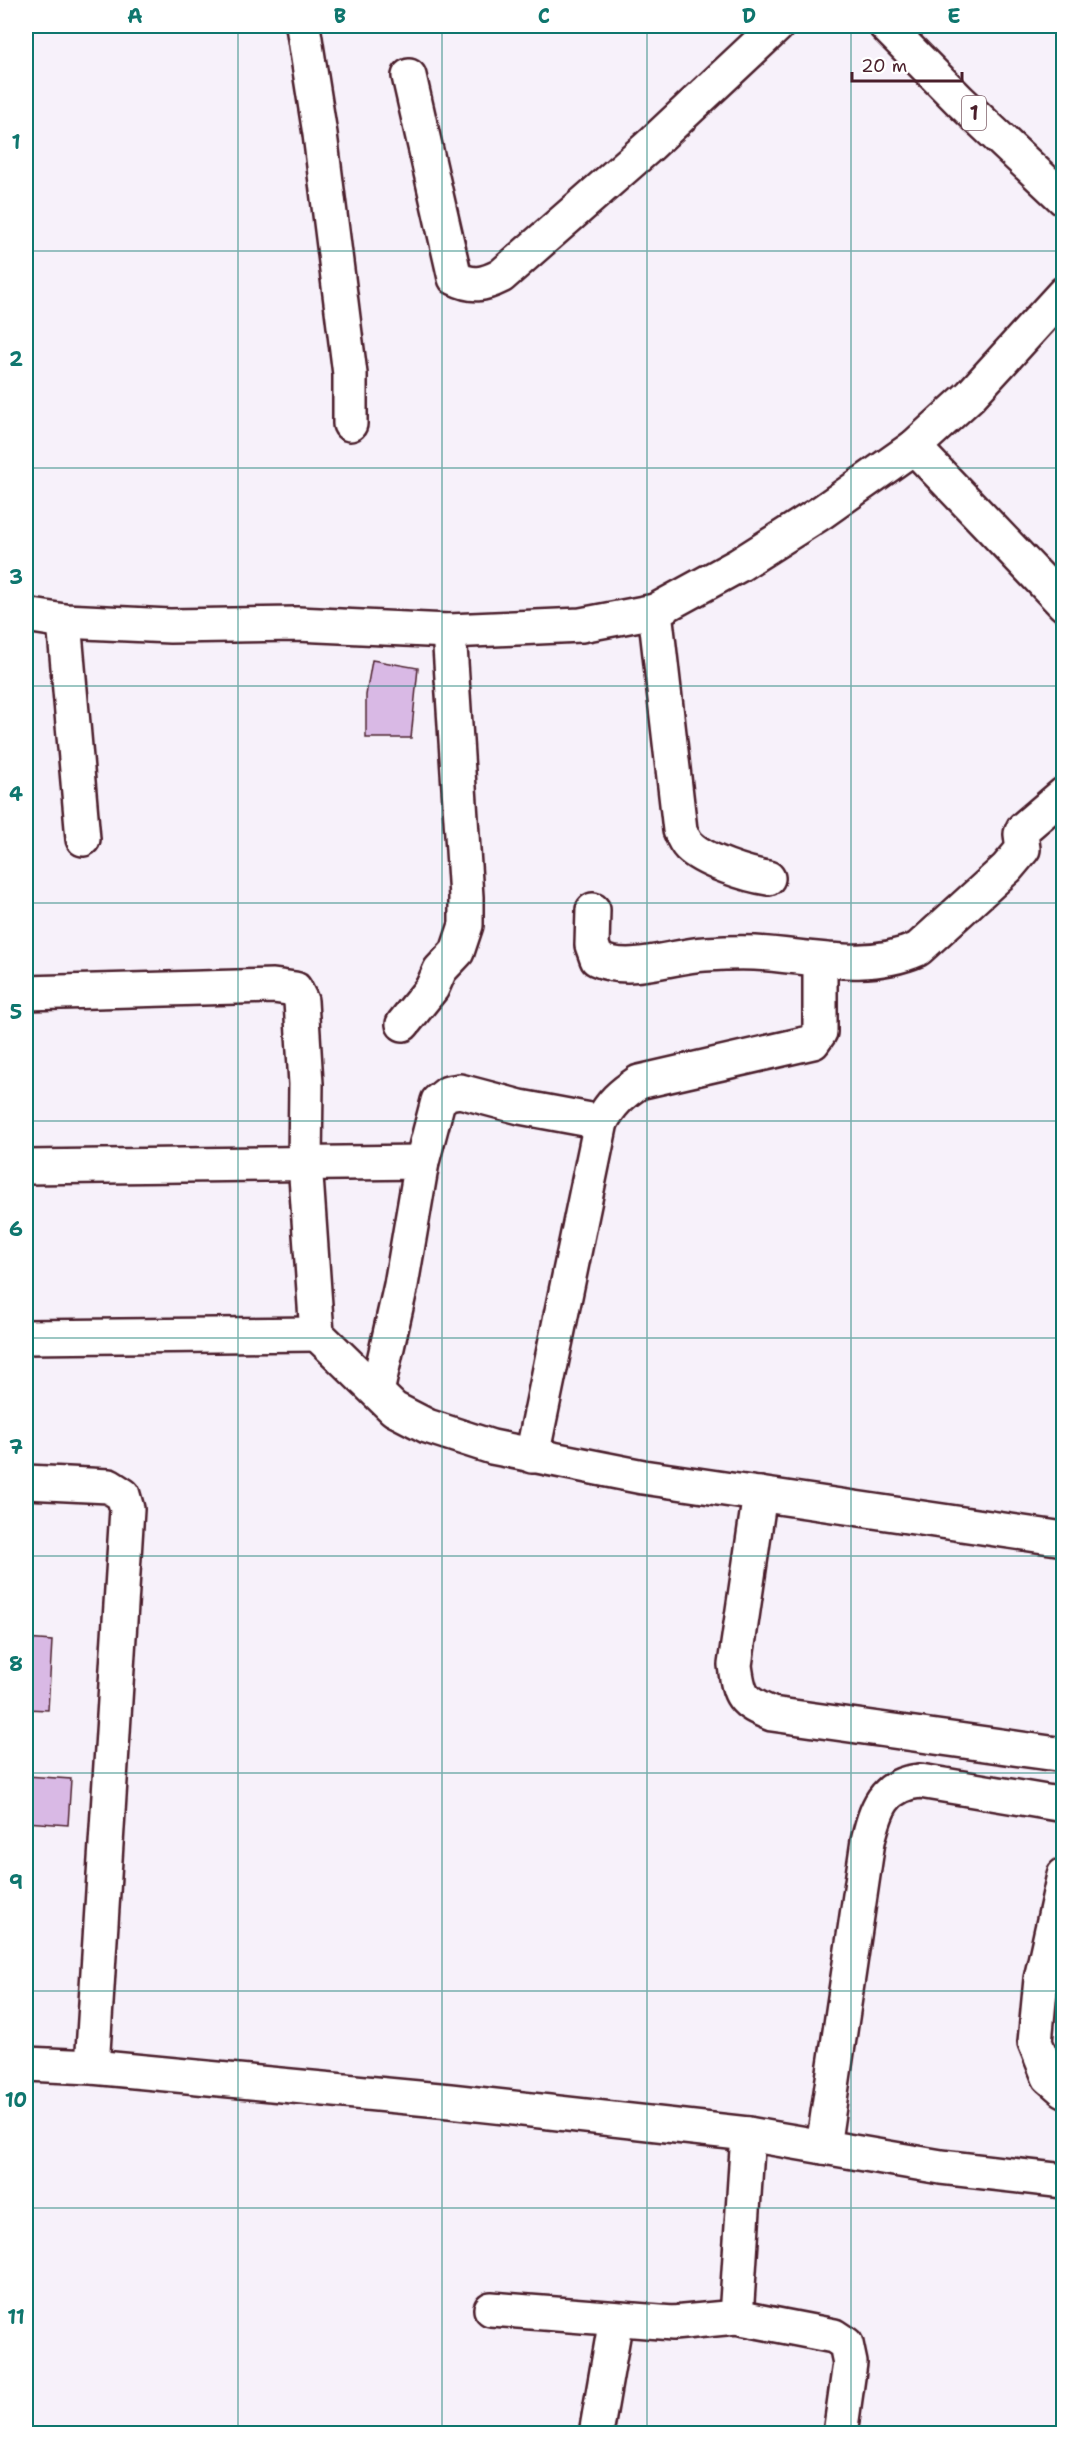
<svg xmlns="http://www.w3.org/2000/svg" width="1089" height="2459" font-family="'Shantell Sans',sans-serif">
<style>
.building{fill:#d9b9e5;stroke:#4a1f2b;stroke-width:1.5}
.lines{fill:none;stroke-linecap:round;stroke-linejoin:round}
.minor-casing{stroke:#4a1f2b;stroke-width:38}
.highway-casing{stroke:#4a1f2b;stroke-width:38}
.minor{stroke:#fff;stroke-width:33}
.highway{stroke:#fff;stroke-width:33}
.grid{fill:none;stroke:#0f766e;stroke-width:1.5;stroke-opacity:0.55}
.labels{text-anchor:middle;stroke-width:4.5;stroke-linejoin:round;paint-order:stroke}
.shield{fill:#fff;stroke:#80626b;stroke-width:1.5}
.shield-label{font-size:20px;font-weight:bold;fill:#4a1f2b}
.neatline{fill:none;stroke:#0f766e;stroke-width:2}
.grid-label{font-size:20px;text-anchor:middle;font-weight:bold;fill:#0f766e}
</style>
<rect width="100%" height="100%" fill="#f7f1fa"/>
<filter id="ink" filterUnits="userSpaceOnUse"><feTurbulence type="fractalNoise" baseFrequency=".0167" numOctaves="2"/><feDisplacementMap in="SourceGraphic" scale="12" xChannelSelector="R" yChannelSelector="G"/><feConvolveMatrix kernelMatrix="1 2 1 2 8 2 1 2 1" color-interpolation-filters="sRGB"/></filter>
<g filter="url(#ink)">
<!-- building -->
<g class="building">
<path d="M372,660L418,668L411,738H366V695Z"/>
<path d="M26,1639L52,1641L48,1710L26,1709Z"/>
<path d="M26,1776L71,1779L68,1825L26,1822Z"/>
</g>
<g class="lines">
<defs>
<g id="minor">
<path d="M303,26L320,134L350,374V424"/>
<path d="M409,76L455,278C473,287 483,285 501,276L647,148L777,26"/>
<path d="M914,447L1064,604"/>
<path d="M655,611L680,830C682,835 685,842 689,846C704,861 748,875 768,878"/>
<path d="M26,615L64,621L170,626L297,624L449,631L581,625L655,611L739,565L822,512L914,447L970,396L1064,293"/>
<path d="M64,621L83,839"/>
<path d="M593,910L592,945L597,959C630,974 670,956 705,954C721,953 739,952 755,953C810,956 866,972 918,949L1007,868L1023,849L1021,834L1023,829L1064,794"/>
<path d="M26,993L273,986L295,989L301,1001L306,1084L305,1162L317,1334L394,1409L427,1426L492,1447L643,1477L1064,1539"/>
<path d="M403,1024L432,988L440,970L457,952L466,925V897L449,631"/>
<path d="M26,1167L422,1162"/>
<path d="M26,1337L317,1334"/>
<path d="M377,1392L401,1285L422,1162L438,1101L448,1093L460,1091L520,1107L601,1122"/>
<path d="M532,1456L601,1122C611,1103 621,1094 639,1082L813,1042L820,1032V960"/>
<path d="M26,1482L109,1486L123,1495L127,1509L92,2067"/>
<path d="M760,1494L735,1665C739,1697 742,1702 772,1714L1064,1755"/>
<path d="M1064,1875L1041,1979L1035,2042L1049,2077L1064,2090"/>
<path d="M26,2064L92,2067L450,2101L748,2134L941,2167L1064,2181"/>
<path d="M823,2147L868,1841C876,1809 883,1784 920,1781L1064,1805"/>
<path d="M491,2309L673,2323L736,2317L834,2336L846,2344L850,2363L840,2434"/>
<path d="M736,2317L748,2134"/>
<path d="M596,2434L616,2319"/>
</g>
<path id="highway" d="M886,26L960,101L1064,199"/>
</defs>
<!-- minor casing -->
<use href="#minor" class="minor-casing"/>
<!-- highway casing -->
<use href="#highway" class="highway-casing"/>
<!-- minor -->
<use href="#minor" class="minor"/>
<!-- highway -->
<use href="#highway" class="highway"/>
</g>
</g>
<!-- grid -->
<path class="grid" d="M238,26V2434M442,26V2434M647,26V2434M851,26V2434M26,251H1064M26,468H1064M26,686H1064M26,903H1064M26,1121H1064M26,1338H1064M26,1556H1064M26,1773H1064M26,1991H1064M26,2208H1064"/>
<g class="labels">
<!-- shield labels -->
<rect class="shield" x="962" y="96" width="24" height="34" rx="4.5"/>
<g class="shield-label">
<text x="974" y="120">1</text>
</g>
</g>
<!-- margin -->
<rect width="1089" height="2459" fill="none" stroke="#fff" stroke-width="66"/>
<!-- scale -->
<path d="M852 72v9h110v-9" fill="none" stroke="#4a1f2b" stroke-width="3"/>
<text x="861" y="72" font-size="18" fill="#4a1f2b" stroke="#ffffff" stroke-width="4.5" paint-order="stroke">20 m</text>
<rect x="33" y="33" width="1023" height="2393" class="neatline"/>
<g class="grid-label">
<text x="135" y="23">A</text>
<text x="340" y="23">B</text>
<text x="544" y="23">C</text>
<text x="749" y="23">D</text>
<text x="954" y="23">E</text>
<text x="16" y="149">1</text>
<text x="16" y="366">2</text>
<text x="16" y="584">3</text>
<text x="16" y="801">4</text>
<text x="16" y="1019">5</text>
<text x="16" y="1236">6</text>
<text x="16" y="1454">7</text>
<text x="16" y="1671">8</text>
<text x="16" y="1889">9</text>
<text x="16" y="2107">10</text>
<text x="16" y="2324">11</text>
</g>
</svg>
